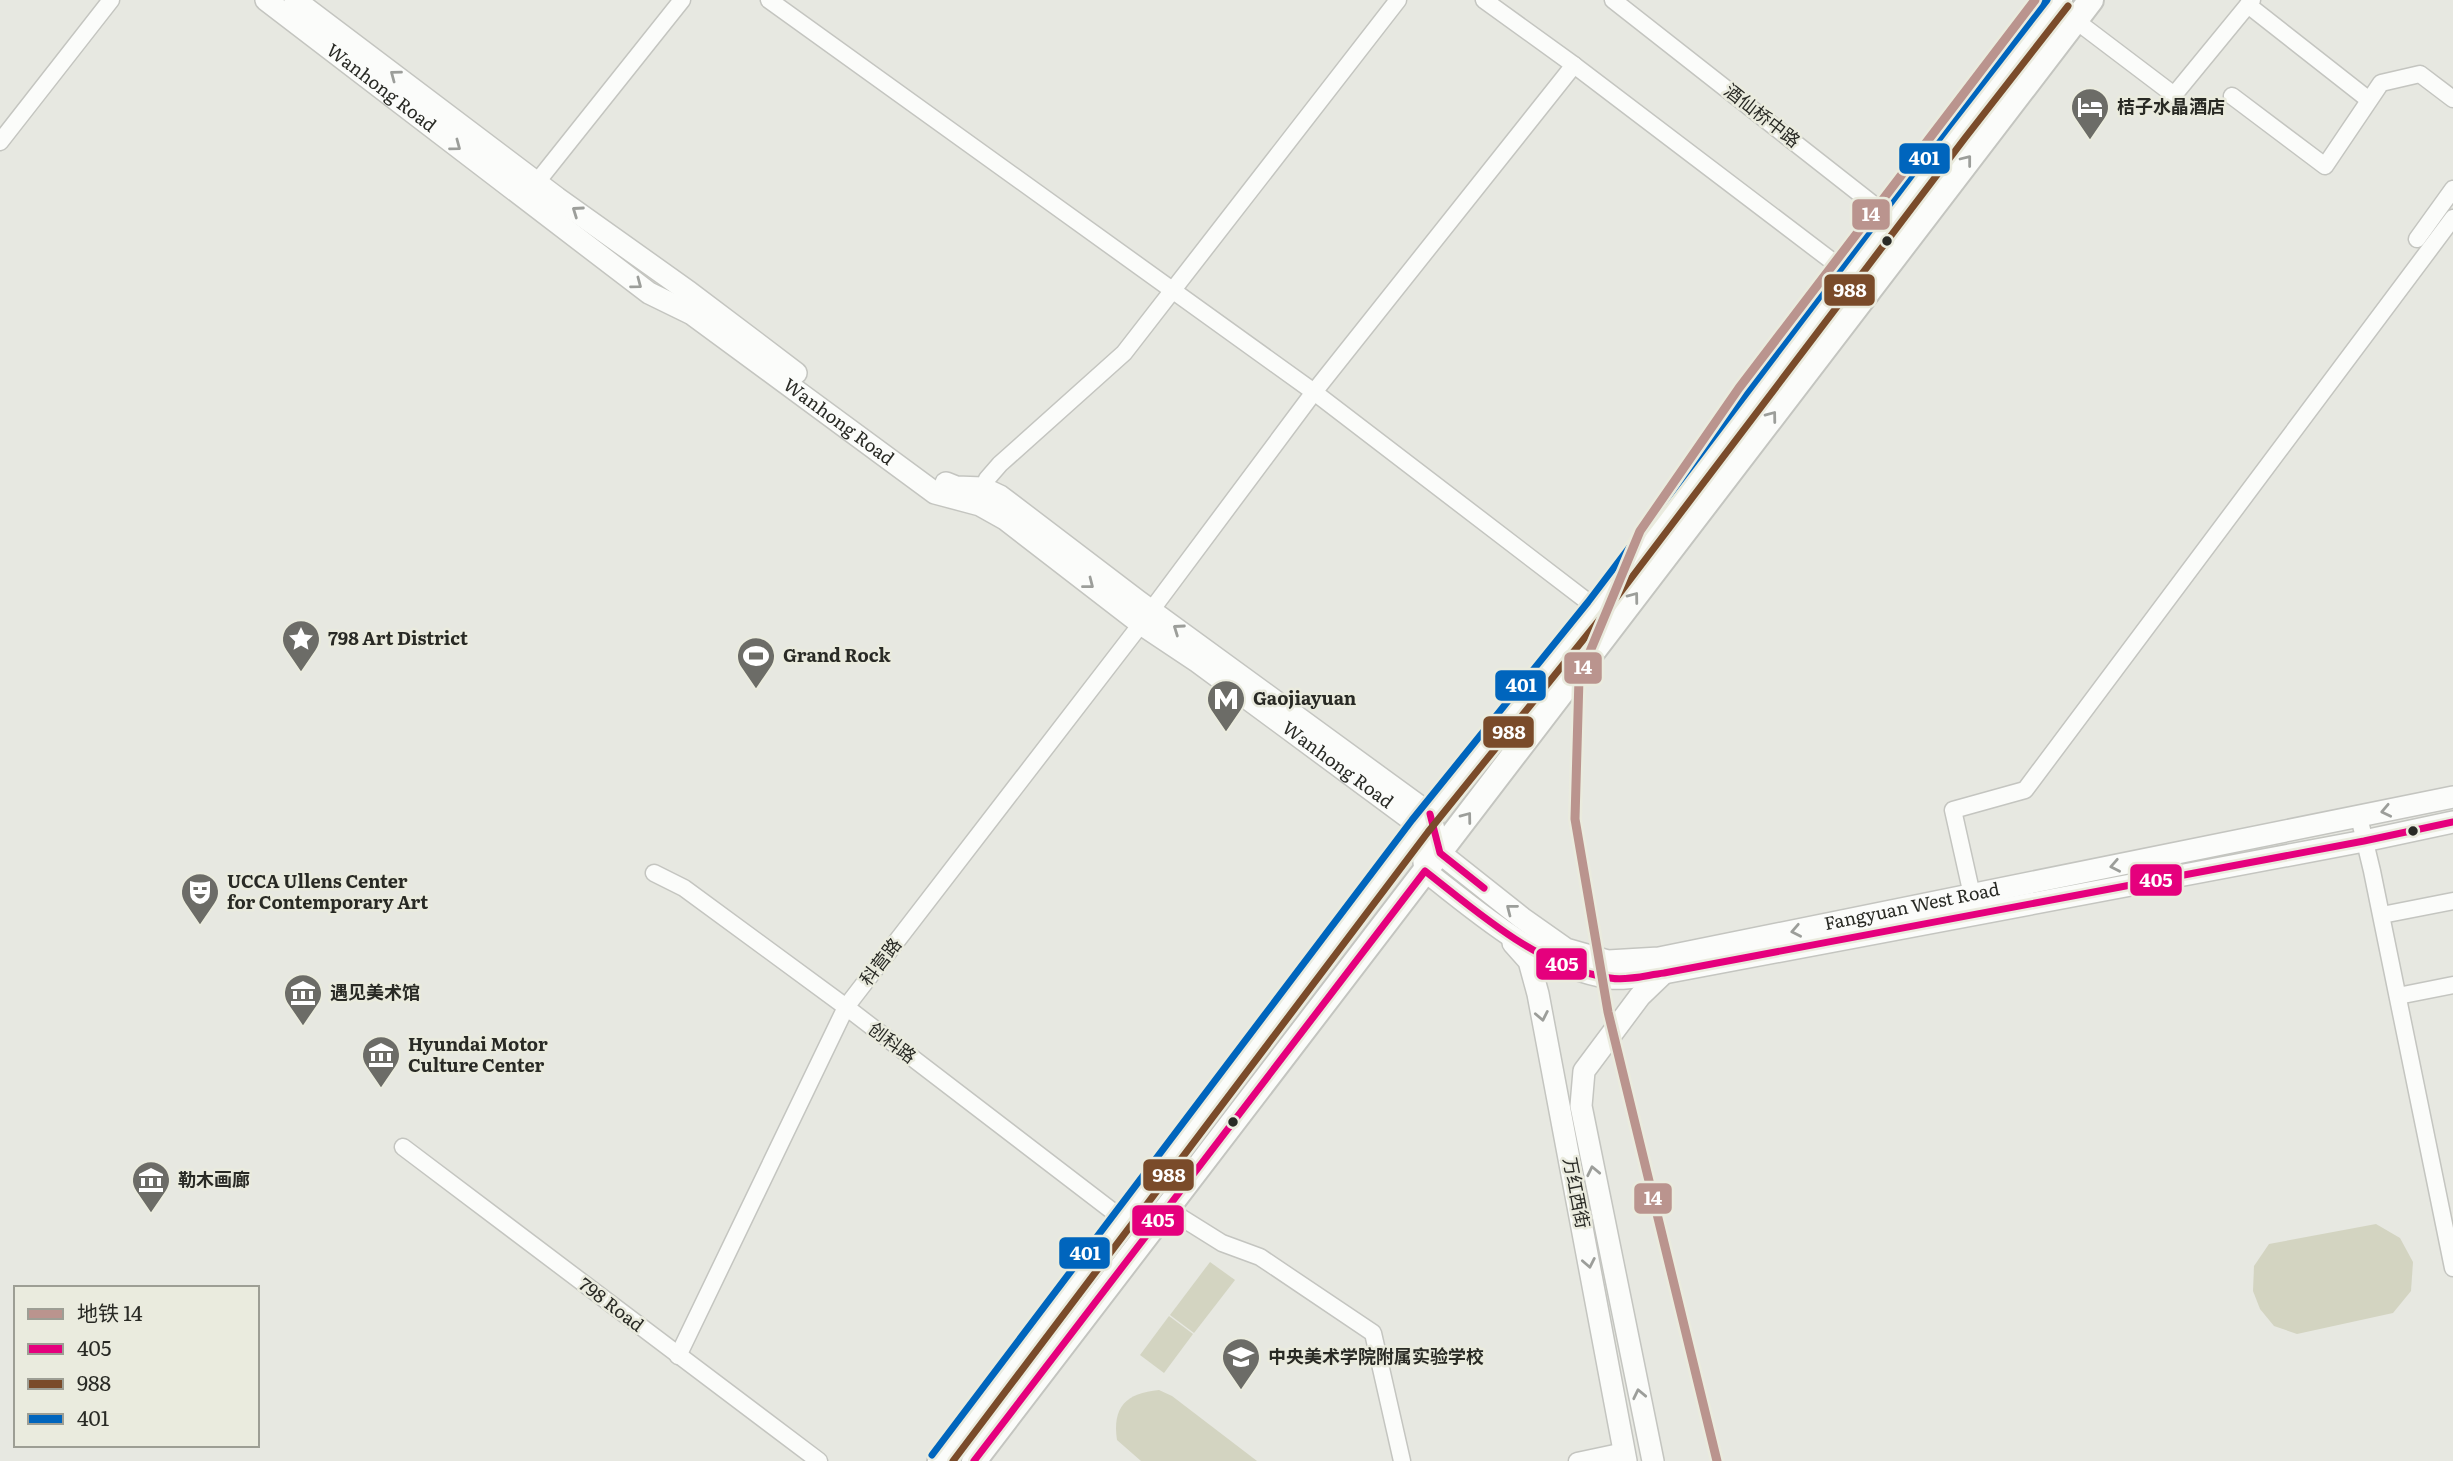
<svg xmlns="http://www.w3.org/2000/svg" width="2453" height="1461" font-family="Literata,'Noto Sans SC',serif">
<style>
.green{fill:#d3d4c1}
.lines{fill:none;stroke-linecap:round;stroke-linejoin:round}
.street-casing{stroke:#c4c5c0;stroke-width:19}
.secondary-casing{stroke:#c4c5c0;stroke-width:24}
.primary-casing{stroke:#c4c5c0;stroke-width:28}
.street{stroke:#fbfcfa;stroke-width:16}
.secondary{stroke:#fbfcfa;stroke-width:21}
.primary{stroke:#fbfcfa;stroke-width:24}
.bus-1-casing{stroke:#eaebde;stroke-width:12}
.bus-2-casing{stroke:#eaebde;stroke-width:12}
.bus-3-casing{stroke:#eaebde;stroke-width:12}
.bus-1{stroke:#e5007d;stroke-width:7}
.bus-2{stroke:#7a4b2a;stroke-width:7}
.bus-3{stroke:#0065bd;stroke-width:7}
.metro-1-casing{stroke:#eaebde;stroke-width:14}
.metro-1{stroke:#ba948e;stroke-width:9}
.oneway{stroke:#9c9e9a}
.bus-dot{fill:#292a25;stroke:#eaebde;stroke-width:2.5}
.labels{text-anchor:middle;stroke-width:5;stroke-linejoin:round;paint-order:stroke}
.street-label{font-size:18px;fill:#292a25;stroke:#eaebde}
.poi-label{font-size:18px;font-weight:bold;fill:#292a25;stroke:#eaebde;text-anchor:start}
.line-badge{stroke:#eaebde;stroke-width:2.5}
.badge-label{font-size:19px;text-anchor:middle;font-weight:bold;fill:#fff}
</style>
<rect width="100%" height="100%" fill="#e7e8e1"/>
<!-- green -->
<g class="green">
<path d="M2376,1224L2400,1238L2413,1262L2411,1291L2393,1313L2297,1334L2274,1326L2260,1309L2253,1291L2254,1266L2269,1244Z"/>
<path d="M1210,1262L1235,1280L1194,1333L1170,1315Z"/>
<path d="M1169,1316L1193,1334L1164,1373L1140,1355Z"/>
<path d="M1159,1390L1172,1396L1257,1461H1141L1117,1440C1112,1407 1126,1393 1159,1390Z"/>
</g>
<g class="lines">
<defs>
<g id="street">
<path d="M769,0L1314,392L1596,608"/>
<path d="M1484,0L1574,65L1849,274"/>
<path d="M1613,0L1911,234"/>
<path d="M2248,5L2369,100"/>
<path d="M2075,20L2174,95L2252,0"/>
<path d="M2232,96L2325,166L2381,83L2420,74L2453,99"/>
<path d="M0,142L111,0"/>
<path d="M537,182L682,0"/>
<path d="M2417,239L2453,189"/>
<path d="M983,488L987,479L1000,464L1124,353L1398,0"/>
<path d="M2359,817L2372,871L2453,1268"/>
<path d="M654,873L684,888L846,1007L1124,1220"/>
<path d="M1972,895L1953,810L2025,790L2453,218"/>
<path d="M2382,915L2453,901"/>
<path d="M2398,996L2453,985"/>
<path d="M403,1147L819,1461"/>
<path d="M1166,1208L1222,1243L1260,1257L1373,1333L1402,1461"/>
<path d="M678,1356L846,1007L1141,624L1314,392L1574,65"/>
<path d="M1577,1461L1624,1451"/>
</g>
<g id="secondary">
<path id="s1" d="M266,0L649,293L692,314L935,493L980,505L1005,519L1141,624L1198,662L1420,826L1425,871C1481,914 1537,966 1610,978C1626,980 1647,975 1664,973L2364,841L2453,822"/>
<path d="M295,0L557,198L689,292L796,373"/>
<path id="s2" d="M946,483L956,487L983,488L1000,496L1138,601L1430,814L1440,853L1522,918L1566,949L1608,961L1659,958L2453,797"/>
<path d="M1513,943L1529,961L1538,994L1626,1461"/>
<path d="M1653,1461L1581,1106L1584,1071L1640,996L1664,973"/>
</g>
<g id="primary">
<path d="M940,1461L1124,1220L1420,826L1596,608L1957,132L2060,0"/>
<path d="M974,1461L2091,0"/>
</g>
</defs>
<!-- street casing -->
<use href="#street" class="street-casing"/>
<!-- secondary casing -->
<use href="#secondary" class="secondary-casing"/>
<!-- primary casing -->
<use href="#primary" class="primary-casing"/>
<!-- street -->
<use href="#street" class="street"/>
<!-- secondary -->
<use href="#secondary" class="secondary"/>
<!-- primary -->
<use href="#primary" class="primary"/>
<defs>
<g id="bus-1">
<path d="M1430,814L1440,853L1484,888"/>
<path d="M974,1461L1425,871C1480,914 1538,967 1610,978C1628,981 1647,975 1664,973L2364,841L2453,822"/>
</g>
<path id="bus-2" d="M953,1461L1428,832L1604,614L1965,138L2068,6"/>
<path id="bus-3" d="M932,1455L1412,820L1588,602L1949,126L2047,0"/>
</defs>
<!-- bus-1 casing -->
<use href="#bus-1" class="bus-1-casing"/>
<!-- bus-2 casing -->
<use href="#bus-2" class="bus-2-casing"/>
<!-- bus-3 casing -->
<use href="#bus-3" class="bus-3-casing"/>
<!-- bus-1 -->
<use href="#bus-1" class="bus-1"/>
<!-- bus-2 -->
<use href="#bus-2" class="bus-2"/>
<!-- bus-3 -->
<use href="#bus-3" class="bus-3"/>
<defs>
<path id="metro-1" d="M1717,1461L1608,1012L1575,819L1579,678L1640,531L1739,388L2035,0"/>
</defs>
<!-- metro-1 casing -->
<use href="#metro-1" class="metro-1-casing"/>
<!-- metro-1 -->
<use href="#metro-1" class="metro-1"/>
</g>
<!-- one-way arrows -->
<defs><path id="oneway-chevron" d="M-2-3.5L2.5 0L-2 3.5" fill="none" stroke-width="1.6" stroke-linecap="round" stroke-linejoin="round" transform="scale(1.75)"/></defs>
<g class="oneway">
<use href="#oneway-chevron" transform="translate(395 75) rotate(-143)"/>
<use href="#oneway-chevron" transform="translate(456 146) rotate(37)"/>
<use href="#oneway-chevron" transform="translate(1967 160) rotate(-52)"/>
<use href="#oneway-chevron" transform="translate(577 211) rotate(-145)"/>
<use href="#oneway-chevron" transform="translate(637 284) rotate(37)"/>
<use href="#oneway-chevron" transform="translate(1772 416) rotate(-53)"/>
<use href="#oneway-chevron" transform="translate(1089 584) rotate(38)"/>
<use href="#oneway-chevron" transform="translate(1634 597) rotate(-53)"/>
<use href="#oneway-chevron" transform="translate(1178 629) rotate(-145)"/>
<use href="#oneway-chevron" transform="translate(2386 811) rotate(168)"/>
<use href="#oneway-chevron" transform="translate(1467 817) rotate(-53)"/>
<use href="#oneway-chevron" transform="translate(2115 866) rotate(169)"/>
<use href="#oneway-chevron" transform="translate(1511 909) rotate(-142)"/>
<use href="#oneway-chevron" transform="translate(1796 931) rotate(169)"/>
<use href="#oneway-chevron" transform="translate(1542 1016) rotate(79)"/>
<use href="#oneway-chevron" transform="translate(1593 1171) rotate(-102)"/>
<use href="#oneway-chevron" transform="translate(1589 1263) rotate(79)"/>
<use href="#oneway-chevron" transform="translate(1639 1394) rotate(-102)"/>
</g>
<!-- icons -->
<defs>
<symbol id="hotel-pin" viewBox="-11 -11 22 30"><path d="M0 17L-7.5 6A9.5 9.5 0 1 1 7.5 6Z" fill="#6c6c67" stroke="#eaebde"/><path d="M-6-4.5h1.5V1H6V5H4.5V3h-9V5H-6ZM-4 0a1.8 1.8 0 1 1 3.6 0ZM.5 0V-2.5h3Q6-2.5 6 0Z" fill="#fff"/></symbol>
<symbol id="sight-pin" viewBox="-11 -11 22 30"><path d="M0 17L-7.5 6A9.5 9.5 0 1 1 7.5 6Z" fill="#6c6c67" stroke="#eaebde"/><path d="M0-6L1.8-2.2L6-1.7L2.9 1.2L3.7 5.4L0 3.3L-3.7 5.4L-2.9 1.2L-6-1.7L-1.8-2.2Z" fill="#fff"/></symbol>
<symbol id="stadium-pin" viewBox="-11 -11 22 30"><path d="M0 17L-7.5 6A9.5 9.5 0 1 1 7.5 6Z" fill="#6c6c67" stroke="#eaebde"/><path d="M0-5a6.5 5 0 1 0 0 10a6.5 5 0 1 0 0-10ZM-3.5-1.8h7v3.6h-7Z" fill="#fff"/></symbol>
<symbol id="metro-pin" viewBox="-11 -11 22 30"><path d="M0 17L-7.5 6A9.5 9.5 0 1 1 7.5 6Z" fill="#6c6c67" stroke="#eaebde"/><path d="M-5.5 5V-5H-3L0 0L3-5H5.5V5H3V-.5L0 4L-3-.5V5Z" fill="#fff"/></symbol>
<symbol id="theatre-pin" viewBox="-11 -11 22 30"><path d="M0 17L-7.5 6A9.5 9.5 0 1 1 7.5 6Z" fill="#6c6c67" stroke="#eaebde"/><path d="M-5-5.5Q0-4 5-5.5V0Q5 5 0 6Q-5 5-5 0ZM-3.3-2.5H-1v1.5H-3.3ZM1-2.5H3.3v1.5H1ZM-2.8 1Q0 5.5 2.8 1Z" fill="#fff"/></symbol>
<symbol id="museum-pin" viewBox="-11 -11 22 30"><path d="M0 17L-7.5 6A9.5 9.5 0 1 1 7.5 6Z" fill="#6c6c67" stroke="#eaebde"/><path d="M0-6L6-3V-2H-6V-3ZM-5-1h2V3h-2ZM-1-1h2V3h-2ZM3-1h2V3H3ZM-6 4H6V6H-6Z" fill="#fff"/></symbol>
<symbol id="school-pin" viewBox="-11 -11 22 30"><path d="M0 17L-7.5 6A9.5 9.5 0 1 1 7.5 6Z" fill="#6c6c67" stroke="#eaebde"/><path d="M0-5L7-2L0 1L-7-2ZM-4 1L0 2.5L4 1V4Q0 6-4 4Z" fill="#fff"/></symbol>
</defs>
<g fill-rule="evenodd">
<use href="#hotel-pin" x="2068" y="85" width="44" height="60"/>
<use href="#sight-pin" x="279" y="617" width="44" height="60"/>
<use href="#stadium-pin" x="734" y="634" width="44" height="60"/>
<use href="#metro-pin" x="1204" y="677" width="44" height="60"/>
<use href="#theatre-pin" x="178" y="870" width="44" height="60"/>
<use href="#museum-pin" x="281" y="971" width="44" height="60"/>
<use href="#museum-pin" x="359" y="1033" width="44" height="60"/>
<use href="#museum-pin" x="129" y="1158" width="44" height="60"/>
<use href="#school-pin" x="1219" y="1335" width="44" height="60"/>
</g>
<!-- markers -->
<g class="bus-dot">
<circle cx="1887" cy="241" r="6"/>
<circle cx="2413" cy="831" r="6"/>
<circle cx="1233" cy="1122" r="6"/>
</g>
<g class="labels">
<!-- street labels -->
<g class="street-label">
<text dy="6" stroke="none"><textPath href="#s1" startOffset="145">Wanhong Road</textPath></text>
<text transform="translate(1762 116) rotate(38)" y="6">酒仙桥中路</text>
<text dy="6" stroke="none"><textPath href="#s1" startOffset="712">Wanhong Road</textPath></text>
<text dy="6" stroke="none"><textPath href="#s1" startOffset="1321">Wanhong Road</textPath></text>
<text dy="6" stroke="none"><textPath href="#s2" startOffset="1143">Fangyuan West Road</textPath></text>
<text transform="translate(881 962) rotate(-52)" y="6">科营路</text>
<text transform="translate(892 1043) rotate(37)" y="6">创科路</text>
<text transform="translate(1576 1193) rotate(79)" y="6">万红西街</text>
<text transform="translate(611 1305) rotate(37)" y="6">798 Road</text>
</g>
<!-- poi labels -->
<g class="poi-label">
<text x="2117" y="113">桔子水晶酒店</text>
<text x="328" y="645">798 Art District</text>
<text x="783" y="662">Grand Rock</text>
<text x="1253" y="705">Gaojiayuan</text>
<text x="227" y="888">UCCA Ullens Center<tspan x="227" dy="21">for Contemporary Art</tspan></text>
<text x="330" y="999">遇见美术馆</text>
<text x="408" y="1051">Hyundai Motor<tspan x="408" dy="21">Culture Center</tspan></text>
<text x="178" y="1186">勒木画廊</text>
<text x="1268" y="1363">中央美术学院附属实验学校</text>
</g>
</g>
<g class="line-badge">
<rect x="1898" y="142" width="53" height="33" rx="7" fill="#0065bd"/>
<rect x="1851" y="198" width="40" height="33" rx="7" fill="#ba948e"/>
<rect x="1823" y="273" width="53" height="34" rx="7" fill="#7a4b2a"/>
<rect x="1563" y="651" width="40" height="34" rx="7" fill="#ba948e"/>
<rect x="1494" y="669" width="53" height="33" rx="7" fill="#0065bd"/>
<rect x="1482" y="715" width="53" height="34" rx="7" fill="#7a4b2a"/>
<rect x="2129" y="863" width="54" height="34" rx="7" fill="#e5007d"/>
<rect x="1535" y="947" width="53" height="34" rx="7" fill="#e5007d"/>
<rect x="1142" y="1158" width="53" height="34" rx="7" fill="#7a4b2a"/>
<rect x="1633" y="1182" width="40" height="33" rx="7" fill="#ba948e"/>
<rect x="1131" y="1204" width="54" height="33" rx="7" fill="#e5007d"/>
<rect x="1058" y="1236" width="53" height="34" rx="7" fill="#0065bd"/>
</g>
<g class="badge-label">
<text x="1924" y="165">401</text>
<text x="1871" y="221">14</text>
<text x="1850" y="297">988</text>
<text x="1583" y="674">14</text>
<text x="1521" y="692">401</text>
<text x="1509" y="739">988</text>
<text x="2156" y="887">405</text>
<text x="1562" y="971">405</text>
<text x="1169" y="1182">988</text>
<text x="1653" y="1205">14</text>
<text x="1158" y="1227">405</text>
<text x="1085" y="1260">401</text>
</g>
<!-- legend -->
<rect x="14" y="1286" width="245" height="161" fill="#eaebde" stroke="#9d9e94" stroke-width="2"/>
<rect x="28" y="1309" width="35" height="10" fill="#ba948e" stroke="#9d9e94" stroke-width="2"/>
<text x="77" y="1321" font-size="21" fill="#292a25">地铁 14</text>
<rect x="28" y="1344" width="35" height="10" fill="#e5007d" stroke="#9d9e94" stroke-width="2"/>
<text x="77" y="1356" font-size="21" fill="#292a25">405</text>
<rect x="28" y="1379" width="35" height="10" fill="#7a4b2a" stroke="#9d9e94" stroke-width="2"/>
<text x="77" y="1391" font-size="21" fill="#292a25">988</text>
<rect x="28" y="1414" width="35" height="10" fill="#0065bd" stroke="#9d9e94" stroke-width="2"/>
<text x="77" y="1426" font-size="21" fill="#292a25">401</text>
</svg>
